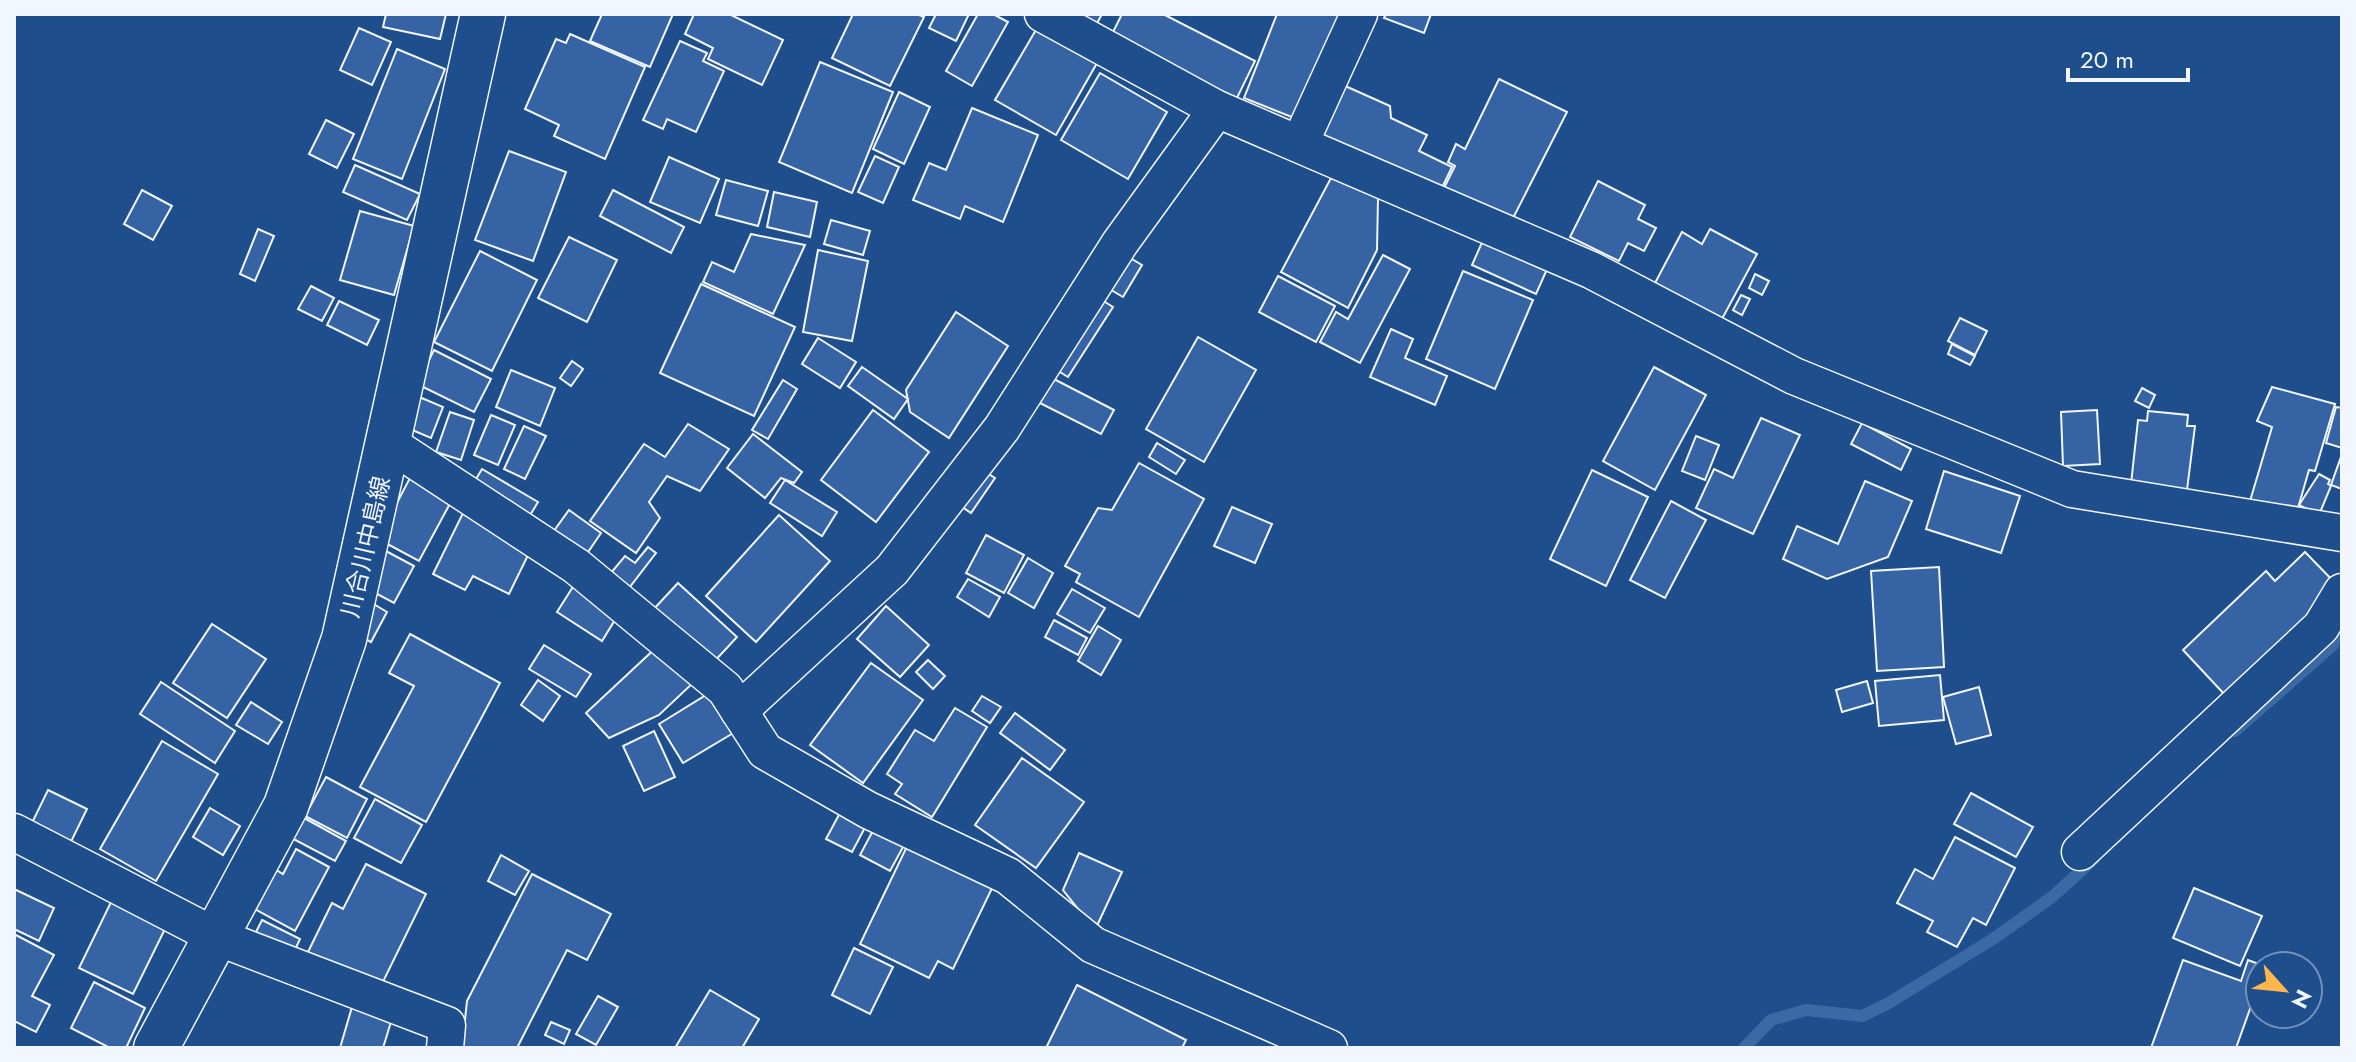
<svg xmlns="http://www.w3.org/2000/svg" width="2356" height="1062" font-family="Jost,'Noto Sans JP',sans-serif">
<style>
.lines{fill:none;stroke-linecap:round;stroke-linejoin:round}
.stream{stroke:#3b69a3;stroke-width:12}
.building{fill:#3563a3;stroke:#f2f6ff;stroke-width:2}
.street-casing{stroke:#f2f6ff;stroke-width:39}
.secondary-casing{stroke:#f2f6ff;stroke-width:47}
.street{stroke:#1f4e8c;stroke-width:36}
.secondary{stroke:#1f4e8c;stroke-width:44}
.labels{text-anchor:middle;stroke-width:6;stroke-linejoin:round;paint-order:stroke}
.street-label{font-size:24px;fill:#f2f6ff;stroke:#1f4e8c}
</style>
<rect width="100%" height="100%" fill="#1f4e8c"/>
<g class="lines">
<!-- stream -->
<g class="stream">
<path d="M2235,731L2332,646L2342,629"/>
<path d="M1744,1048L1771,1020L1806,1010L1862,1016L1887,1004L1993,939L2052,897L2094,859"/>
</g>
</g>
<!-- building -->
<g class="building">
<path d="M386,14H446L440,39L383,27Z"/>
<path d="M602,14H673L650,67L590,41Z"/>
<path d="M694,14H729L783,40L762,85L708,59L713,48L685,34Z"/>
<path d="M853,14H917L924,17L890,86L832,58Z"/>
<path d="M936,14H969L956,41L929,28Z"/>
<path d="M978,14H993L1008,22L972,86L946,71Z"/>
<path d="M1077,14H1102L1096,25Z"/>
<path d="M1122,14H1163L1255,61L1236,100L1111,36Z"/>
<path d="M1277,14H1350L1307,123L1244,98Z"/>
<path d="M1386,14H1431L1424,33L1384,18Z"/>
<path d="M359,28L391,42L372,85L340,70Z"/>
<path d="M1037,28L1097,63L1056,135L995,100Z"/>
<path d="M570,34L645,67L605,159L554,136L559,125L525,109L556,39L566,43Z"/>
<path d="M680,41L707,53L703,61L724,71L696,132L667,119L663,129L643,120Z"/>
<path d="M397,49L445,69L402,179L353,159Z"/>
<path d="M820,62L893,92L852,193L779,162Z"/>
<path d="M1100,73L1167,112L1128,179L1061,140Z"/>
<path d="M1499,79L1567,112L1507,230L1440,196L1455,166L1448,162L1456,144L1465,149Z"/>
<path d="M1343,85L1390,106L1391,118L1427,135L1419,151L1452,167L1439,194L1317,141Z"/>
<path d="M899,92L930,107L904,164L873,149Z"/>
<path d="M972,108L1038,135L1003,222L965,206L960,219L913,200L929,163L946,170Z"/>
<path d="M326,120L354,134L337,168L309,154Z"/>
<path d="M509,151L566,172L533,261L475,240Z"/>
<path d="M875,156L899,167L883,203L858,192Z"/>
<path d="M669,157L719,179L700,223L650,202Z"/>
<path d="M355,165L420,194L407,220L343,192Z"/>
<path d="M1331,178L1378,198L1377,250L1348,308L1281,272Z"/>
<path d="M726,180L768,191L758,226L716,215Z"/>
<path d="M1598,181L1645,205L1638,219L1656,228L1644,251L1628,243L1619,261L1570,237Z"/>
<path d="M142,190L172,206L153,240L124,224Z"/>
<path d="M613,190L684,227L671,253L600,216Z"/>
<path d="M774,192L817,202L810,237L767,227Z"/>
<path d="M360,211L414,226L394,295L340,280Z"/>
<path d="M831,220L870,231L863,255L824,244Z"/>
<path d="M258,229L274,236L255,281L240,274Z"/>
<path d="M1710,229L1757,254L1722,319L1655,283L1682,232L1702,244Z"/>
<path d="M751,234L805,245L773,314L703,282L712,262L734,272Z"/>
<path d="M569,237L617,260L587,322L538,298Z"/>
<path d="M1484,238L1548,267L1536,294L1472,265Z"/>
<path d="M818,250L868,261L852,341L803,332Z"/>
<path d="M480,251L537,280L492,371L434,342Z"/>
<path d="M1120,252L1142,265L1123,297L1101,284Z"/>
<path d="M1383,255L1410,269L1360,363L1320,342L1336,312L1348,319Z"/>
<path d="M1463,271L1533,300L1495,389L1426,359Z"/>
<path d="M1755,274L1769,281L1762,295L1749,288Z"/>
<path d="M1278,276L1335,306L1316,342L1259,312Z"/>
<path d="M701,284L795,327L754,416L660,373Z"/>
<path d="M311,286L334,298L322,321L298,309Z"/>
<path d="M1094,295L1113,307L1068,377L1050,366Z"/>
<path d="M1741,295L1750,299L1742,315L1733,310Z"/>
<path d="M339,301L379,320L367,345L327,325Z"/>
<path d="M956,312L1008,346L949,438L910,412L906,390Z"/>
<path d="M1960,318L1987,331L1975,355L1948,341Z"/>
<path d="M1391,329L1413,339L1405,358L1447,376L1435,405L1370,377Z"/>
<path d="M1198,337L1256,370L1204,462L1146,429Z"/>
<path d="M818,338L856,362L840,388L802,364Z"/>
<path d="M1952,344L1975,356L1970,365L1948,354Z"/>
<path d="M434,350L491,379L474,412L417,384Z"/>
<path d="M572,361L583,369L571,386L560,378Z"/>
<path d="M862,367L908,399L894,419L848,386Z"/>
<path d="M1654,367L1706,395L1655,490L1603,461Z"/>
<path d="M511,370L555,388L540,426L496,407Z"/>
<path d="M1048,376L1114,410L1101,434L1036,401Z"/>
<path d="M783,380L797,389L768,439L752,430Z"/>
<path d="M2272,387L2335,404L2315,471L2309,470L2296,515L2250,501L2272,427L2257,421Z"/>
<path d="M2142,388L2155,395L2149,408L2135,401Z"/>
<path d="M417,396L443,407L431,438L405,427Z"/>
<path d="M2336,407L2342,408V448L2326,443Z"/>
<path d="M873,410L929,452L876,522L821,480Z"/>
<path d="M2097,410L2100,464L2063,466L2061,412Z"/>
<path d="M2148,411L2188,415L2187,426H2195L2187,490L2131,484L2138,420L2147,421Z"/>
<path d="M450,412L474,420L461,460L436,452Z"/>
<path d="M491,415L515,425L498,465L474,455Z"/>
<path d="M1761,418L1800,435L1753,534L1696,508L1714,469L1733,478Z"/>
<path d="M1862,423L1911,449L1901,470L1851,444Z"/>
<path d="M688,424L729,449L700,491L667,476L649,502L660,518L636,553L590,521L644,444L665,457Z"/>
<path d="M524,426L546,436L525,479L504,469Z"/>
<path d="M753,434L802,472L794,483L781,478L765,498L727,468Z"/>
<path d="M1696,436L1719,445L1705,480L1682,471Z"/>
<path d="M1157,443L1185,460L1176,474L1149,457Z"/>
<path d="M2342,454V489L2331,485Z"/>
<path d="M1139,463L1204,499L1139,617L1076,582L1080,574L1065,566L1098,508L1112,510Z"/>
<path d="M978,467L995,478L971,513L955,502Z"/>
<path d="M482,469L538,502L529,517L473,484Z"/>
<path d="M1592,470L1648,497L1606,586L1550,559Z"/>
<path d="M1944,471L2020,496L2001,553L1926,529Z"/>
<path d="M2319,474L2330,480L2328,484L2331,486L2319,515L2299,505Z"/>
<path d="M411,476L453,498L419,561L378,539Z"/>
<path d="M785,480L837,512L822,536L770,503Z"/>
<path d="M1865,481L1912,501L1888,557L1827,579L1783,559L1797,526L1838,544Z"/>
<path d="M1671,501L1706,520L1665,598L1630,580Z"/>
<path d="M1232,507L1272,524L1255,563L1214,546Z"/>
<path d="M569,510L601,533L584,558L551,535Z"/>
<path d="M464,511L533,545L509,594L473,576L465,590L433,574Z"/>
<path d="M779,515L830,561L756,642L706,596Z"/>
<path d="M986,535L1024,555L1004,593L966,573Z"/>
<path d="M648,547L656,553L629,588L610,574L625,556L635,563Z"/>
<path d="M384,550L414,566L394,603L364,587Z"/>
<path d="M2305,552L2340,588L2226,696L2183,650L2266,571L2275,581Z"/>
<path d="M1028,558L1053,573L1034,608L1008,593Z"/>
<path d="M1939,567L1944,667L1877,671L1871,571Z"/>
<path d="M968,579L1000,597L989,617L957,597Z"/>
<path d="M576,582L621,610L602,641L557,612Z"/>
<path d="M678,583L737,637L711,665L652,611Z"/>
<path d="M1072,589L1105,608L1090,633L1057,614Z"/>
<path d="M367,600L387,612L371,642L350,630Z"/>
<path d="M886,606L929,645L900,677L857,639Z"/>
<path d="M1054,620L1087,638L1078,655L1045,637Z"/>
<path d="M212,624L266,659L227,718L173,683Z"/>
<path d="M1098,626L1121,640L1101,675L1078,661Z"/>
<path d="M410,634L500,683L426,822L360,787L414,686L389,673Z"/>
<path d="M660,644L695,681L659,715L609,738L586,713Z"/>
<path d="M544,645L591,674L576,697L529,669Z"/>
<path d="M928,660L945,676L933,689L916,672Z"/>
<path d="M871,663L923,700L863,783L810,745Z"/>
<path d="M1940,675L1944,720L1879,726L1875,681Z"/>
<path d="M538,680L560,696L543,721L521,705Z"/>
<path d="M1867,681L1873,703L1842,712L1836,690Z"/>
<path d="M161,682L235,731L215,763L140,714Z"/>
<path d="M1979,687L1991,735L1956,744L1943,697Z"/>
<path d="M711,692L735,732L683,763L659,724Z"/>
<path d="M982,696L1001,707L990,723L972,711Z"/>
<path d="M251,702L282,722L268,744L236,725Z"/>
<path d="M955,708L987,727L932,817L895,794L902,784L887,774L915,730L934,741Z"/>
<path d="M1015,713L1065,750L1050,770L1000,733Z"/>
<path d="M654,731L675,777L644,791L623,746Z"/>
<path d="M162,741L218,774L156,881L100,849Z"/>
<path d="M1022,758L1084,802L1036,868L975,825Z"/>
<path d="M326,777L367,799L347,838L305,816Z"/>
<path d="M48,790L87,809L66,852L27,833Z"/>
<path d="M1971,793L2033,827L2016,857L1954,824Z"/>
<path d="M375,799L422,825L401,863L354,838Z"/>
<path d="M210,808L240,826L223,855L193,837Z"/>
<path d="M842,809L868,822L852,852L826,839Z"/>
<path d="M295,813L346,841L335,861L284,834Z"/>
<path d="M878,821L909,836L890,871L860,855Z"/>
<path d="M1955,837L2015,868L1986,925L1973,918L1957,947L1927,932L1933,921L1897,903L1915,869L1933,879Z"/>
<path d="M911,838L996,880L953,969L938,961L929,978L860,944Z"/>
<path d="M296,849L329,867L295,931L253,908L273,868L283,874Z"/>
<path d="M1079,853L1122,872L1095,930L1063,890Z"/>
<path d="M501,855L529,871L515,895L488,881Z"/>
<path d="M366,864L426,894L378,992L306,956L332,903L343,909Z"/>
<path d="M532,874L611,914L587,960L567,950L517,1048H462L467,1001Z"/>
<path d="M2194,888L2262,916L2240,966L2173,938Z"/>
<path d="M14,889L54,908L39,941L14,929Z"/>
<path d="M112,900L166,927L133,994L79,968Z"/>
<path d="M262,920L300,939L289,963L250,944Z"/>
<path d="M14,934L54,955L32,996L50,1005L36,1032L14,1021Z"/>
<path d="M854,948L893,967L870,1014L832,995Z"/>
<path d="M2183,960L2241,981L2248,960L2264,966H2260V981L2236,1048H2151Z"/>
<path d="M94,982L145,1008L126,1048H110L71,1028Z"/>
<path d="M1077,985L1186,1040L1182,1048H1046Z"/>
<path d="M710,990L759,1019L742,1048H675Z"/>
<path d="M598,996L618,1007L596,1045L576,1034Z"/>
<path d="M354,1000L394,1012L383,1048H340Z"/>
<path d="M551,1022L570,1030L564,1044L545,1035Z"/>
</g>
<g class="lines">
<defs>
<g id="street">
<path d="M1043,14L1217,109L1591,270L1794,376L2072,489L2342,533"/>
<path d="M1300,143L1359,14"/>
<path d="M390,444L576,566L725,689L765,751L868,810L1008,876L1093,945L1329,1048"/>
<path d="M739,711L892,570L1002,428L1120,243L1217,109"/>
<path d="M14,832L217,937L447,1025L445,1048"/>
<path d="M2080,852L2321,627L2342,592"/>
</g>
<path id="secondary" d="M156,1048L286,806L344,639L483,14"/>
</defs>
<!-- street casing -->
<use href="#street" class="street-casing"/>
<!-- secondary casing -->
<use href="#secondary" class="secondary-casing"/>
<!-- street -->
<use href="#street" class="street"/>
<!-- secondary -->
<use href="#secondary" class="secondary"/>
</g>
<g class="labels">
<!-- street labels -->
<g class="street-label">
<text transform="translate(366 547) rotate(-77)" y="8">川合川中島線</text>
</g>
</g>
<!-- border -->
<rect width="2356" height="1062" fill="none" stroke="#f2f6ff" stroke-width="32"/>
<!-- north arrow -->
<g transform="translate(2284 990) rotate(117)"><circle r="38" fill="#1f4e8c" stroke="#7391ba" stroke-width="2"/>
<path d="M0-6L14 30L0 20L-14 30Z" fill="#ffb74d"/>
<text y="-12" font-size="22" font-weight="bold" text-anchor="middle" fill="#f2f6ff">N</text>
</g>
<!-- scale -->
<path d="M2068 68v12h120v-12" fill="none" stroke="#f2f6ff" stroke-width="4"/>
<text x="2080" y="68" font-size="24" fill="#f2f6ff" stroke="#1f4e8c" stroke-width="6" paint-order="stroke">20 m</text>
</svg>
